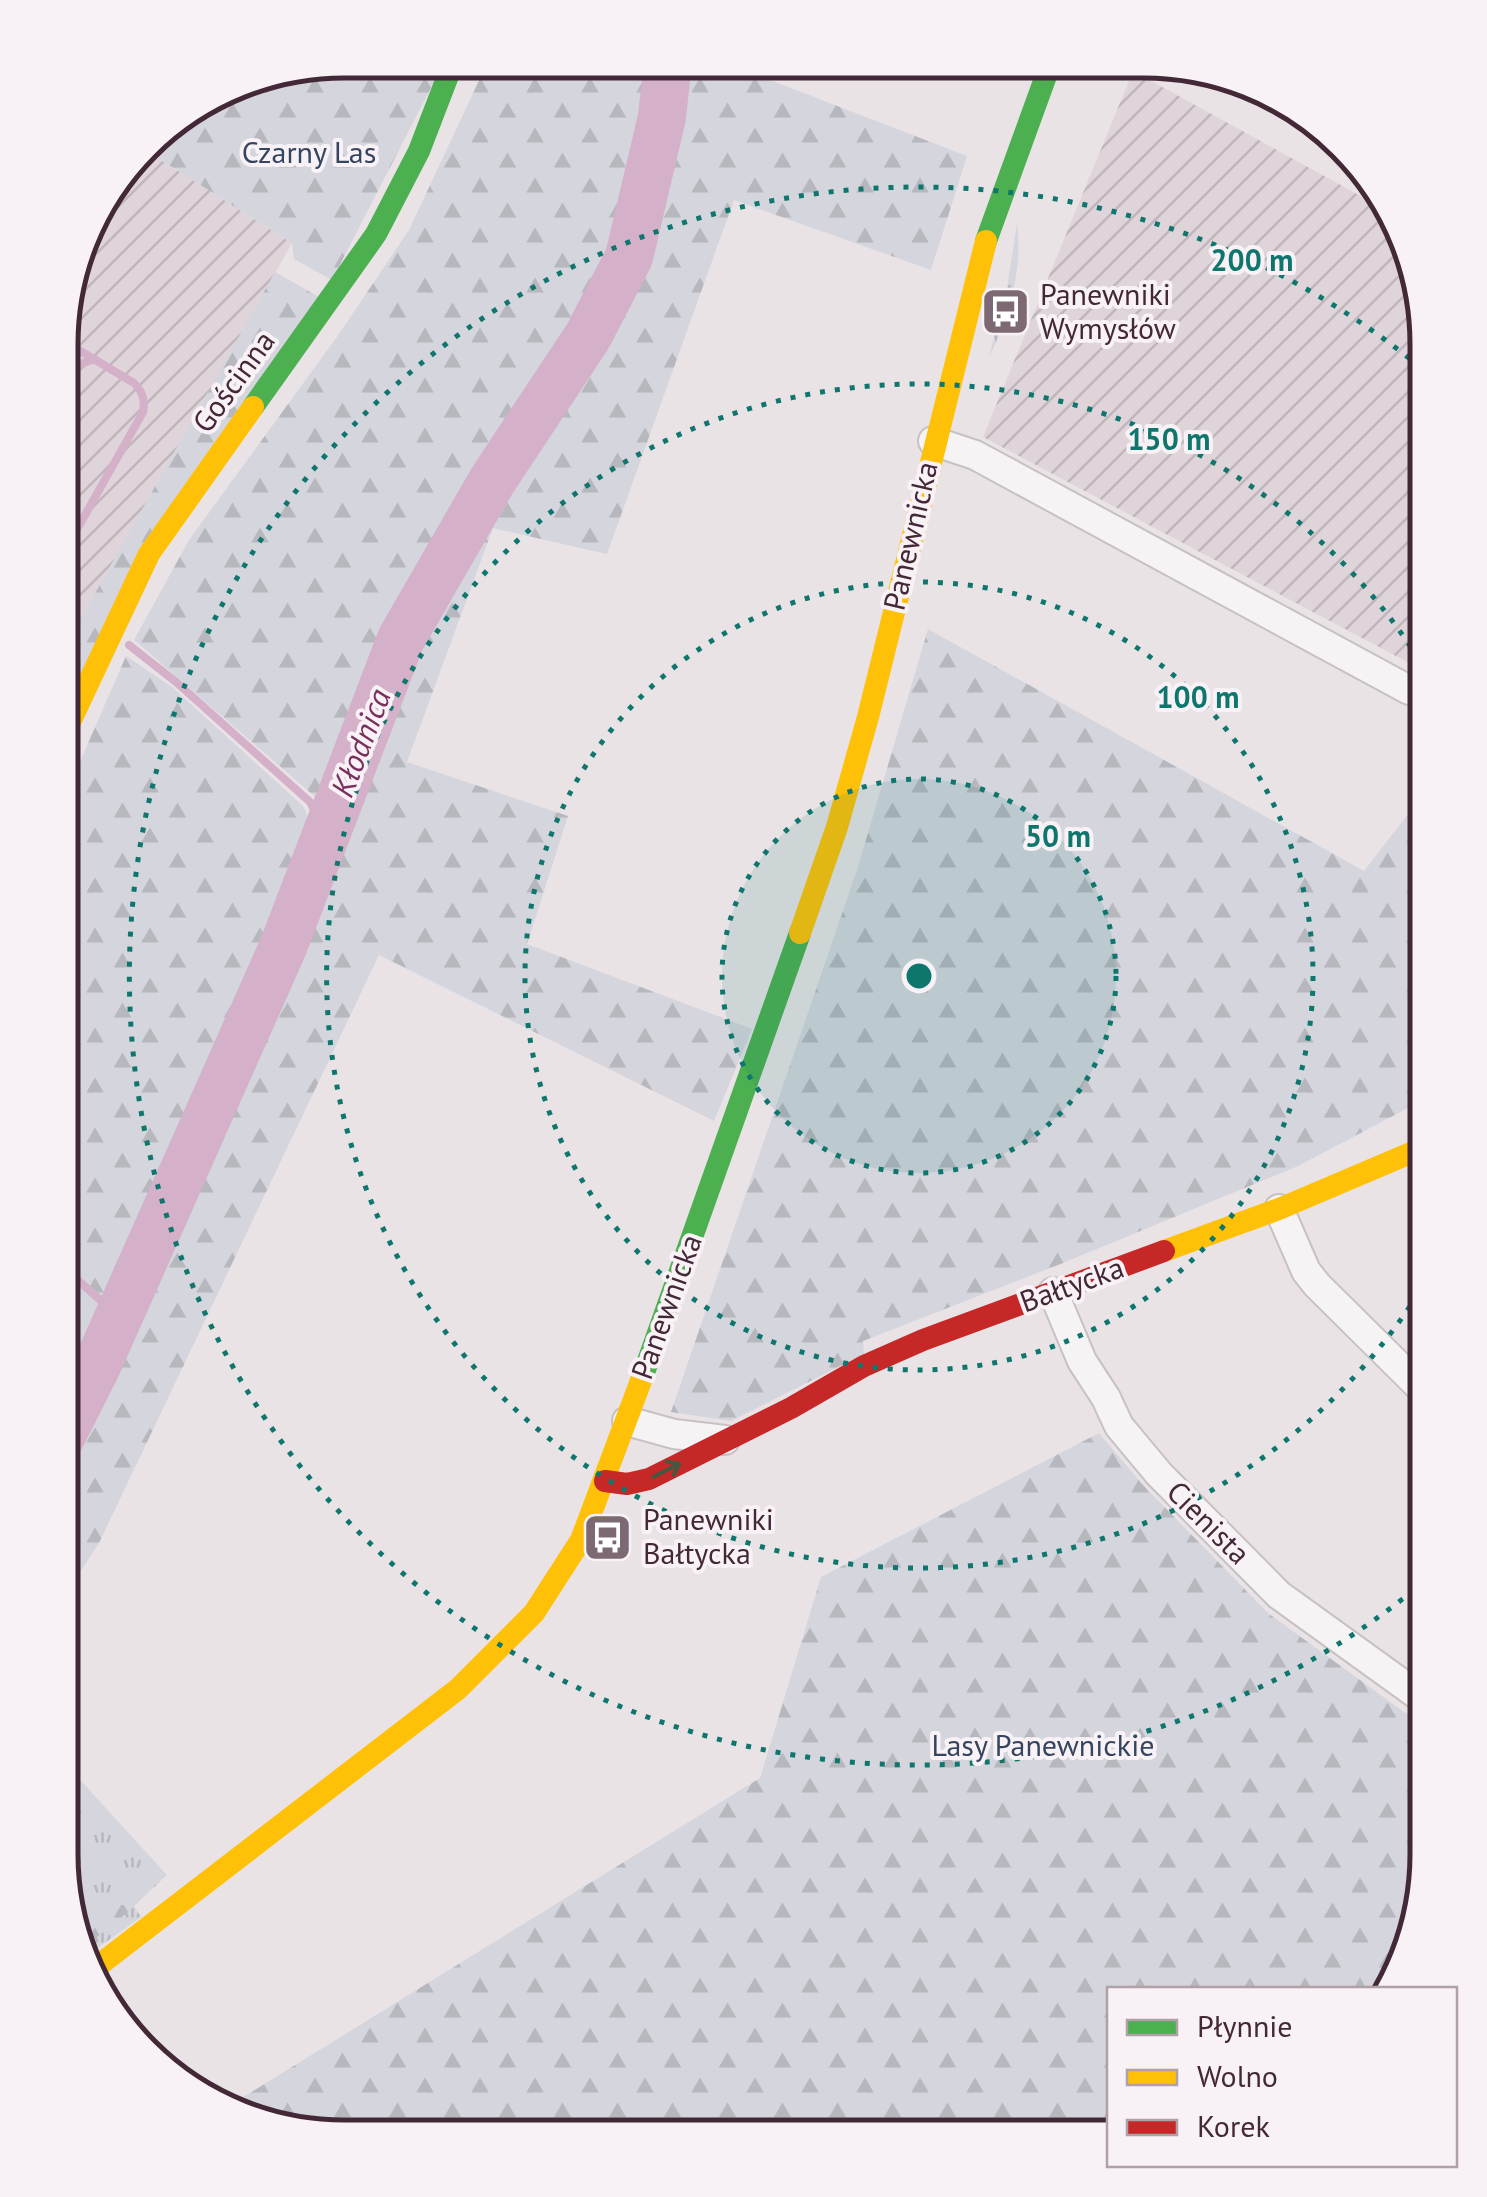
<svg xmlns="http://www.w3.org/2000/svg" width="1487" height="2197" font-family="'PT Sans',sans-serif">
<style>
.industrial{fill:url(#industrial-furrows)}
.grass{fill:url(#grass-tufts)}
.forest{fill:url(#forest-firs)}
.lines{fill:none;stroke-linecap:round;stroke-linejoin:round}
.stream{stroke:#d5b0c9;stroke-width:8}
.river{stroke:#d5b0c9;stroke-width:48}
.street-casing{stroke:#c7c1c4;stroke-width:32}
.street{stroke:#f5f3f4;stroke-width:28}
.fast{stroke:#4caf50;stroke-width:22}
.slow{stroke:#ffc107;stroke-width:22}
.jam{stroke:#c62828;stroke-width:22}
.oneway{stroke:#465740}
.ring{fill:none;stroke:#0f766e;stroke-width:5;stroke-dasharray:5 10}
.labels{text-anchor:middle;stroke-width:8;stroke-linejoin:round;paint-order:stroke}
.park-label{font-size:30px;fill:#354560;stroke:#f8f1f5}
.poi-label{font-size:30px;fill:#432837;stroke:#f8f1f5;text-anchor:start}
.street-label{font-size:30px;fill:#432837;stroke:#f8f1f5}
.water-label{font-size:32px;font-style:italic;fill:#7a305e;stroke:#f8f1f5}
.rim{fill:none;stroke:#432837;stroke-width:5}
.centre{fill:#0f766e;stroke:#f8f1f5;stroke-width:5}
.ring-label{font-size:30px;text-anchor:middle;font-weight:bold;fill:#0f766e;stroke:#f8f1f5;stroke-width:8;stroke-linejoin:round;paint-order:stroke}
</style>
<defs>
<pattern id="industrial-furrows" width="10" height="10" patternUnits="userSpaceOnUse" patternTransform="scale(2.5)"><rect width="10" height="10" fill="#dfd4da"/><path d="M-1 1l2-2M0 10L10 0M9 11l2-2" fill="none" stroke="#c1b6bc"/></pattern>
<pattern id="grass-tufts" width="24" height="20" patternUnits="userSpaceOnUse" patternTransform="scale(2.5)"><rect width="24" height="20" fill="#d4d5dd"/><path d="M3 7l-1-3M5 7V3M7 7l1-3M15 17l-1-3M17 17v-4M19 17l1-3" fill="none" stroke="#b7b7be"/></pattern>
<pattern id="forest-firs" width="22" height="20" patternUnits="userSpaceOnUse" patternTransform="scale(2.5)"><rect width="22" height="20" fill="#d4d5dd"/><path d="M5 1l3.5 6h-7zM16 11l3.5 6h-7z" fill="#b7b7be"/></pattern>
</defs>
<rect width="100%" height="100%" fill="#e9e3e6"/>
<!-- industrial -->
<g class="industrial">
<path d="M1133,71L1386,210L1405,235L1427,344V636L1413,665L983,437Z"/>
<path d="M142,148L292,243L79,622L62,660L63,306L98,202Z"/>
</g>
<!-- grass -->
<g class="grass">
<path d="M1017,223C1023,268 1010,316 989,357L998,322L1005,324L1012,298L1006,295Z"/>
<path d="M60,1758L167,1875L134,1906L141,1917L81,1960L80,1951L133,1907L68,1895L60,1853Z"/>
</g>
<!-- forest -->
<g class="forest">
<path d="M344,60H440L434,82L332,280L294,259L292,243L142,148L157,130L252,75Z"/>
<path d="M485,60L660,61L654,116L621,248L582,325L498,453L396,633L324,814L313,795L134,640L189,540L339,334L409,230L482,74Z"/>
<path d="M683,61H752L749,72L967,156L931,270L734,200L607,554L493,528L407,762L568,816L527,944L752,1029L714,1121L379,955L99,1543L60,1603L61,1464L113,1360L292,949L412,647L489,505L594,353L644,265L682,96Z"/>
<path d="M275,272L319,297L62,707V660L79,622Z"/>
<path d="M928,629L1364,871L1415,805L1427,811V1098L1298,1166L1058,1265L863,1341L864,1354L731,1421L671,1412L858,867Z"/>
<path d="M126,656L172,687L303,806L318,838L84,1370L61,1416L62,803Z"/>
<path d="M1099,1433L1142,1484L1268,1613L1426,1728V1872L1382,1989L1110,1990L1109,2137L307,2135L232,2104L760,1778L821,1577Z"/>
<path d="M68,1895L134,1907L80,1951Z"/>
</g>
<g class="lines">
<!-- stream -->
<g class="stream">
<path d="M62,370L95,359"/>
<path d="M62,556L143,412C145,400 143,392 134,383L62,340"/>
<path d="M129,645L176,682L310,802L326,833"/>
<path d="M61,1265L118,1316"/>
</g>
<!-- river -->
<path class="river" d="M61,1437L95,1370L283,947L401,639L492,481L588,336L629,257L662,117L668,61"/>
<defs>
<g id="street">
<path d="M933,441L975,455L1409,690"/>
<path d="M1279,1209L1306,1271L1317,1285L1427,1394"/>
<path d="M1053,1292L1082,1361L1106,1398L1119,1426L1159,1474L1279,1595L1426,1701"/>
<path d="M627,1421L674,1434L725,1440"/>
</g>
</defs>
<!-- street casing -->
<use href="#street" class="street-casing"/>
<!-- street -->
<use href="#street" class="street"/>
<!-- fast -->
<g class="fast">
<path d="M986,241L1051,62"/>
<path d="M253,407L376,234L419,151L454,60"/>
<path d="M642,1378L800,933"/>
</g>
<!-- slow -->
<g class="slow">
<path d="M62,739L149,554L253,407"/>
<path d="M800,933L837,827L868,717L986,241"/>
<path d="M1164,1251L1279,1209L1427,1146"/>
<path d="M90,1972L458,1689L534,1613L581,1540L642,1378"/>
</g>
<!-- jam -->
<path class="jam" d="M605,1481L627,1484L649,1479L791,1408L864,1366L923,1340L1164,1251"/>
</g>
<!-- one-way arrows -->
<defs><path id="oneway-shaft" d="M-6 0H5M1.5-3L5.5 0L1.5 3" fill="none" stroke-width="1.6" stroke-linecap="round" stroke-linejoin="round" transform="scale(2.5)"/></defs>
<use class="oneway" href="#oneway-shaft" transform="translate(667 1470) rotate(-27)"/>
<!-- distance rings -->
<circle cx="919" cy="976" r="197" fill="#0f766e" fill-opacity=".12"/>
<g class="ring">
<circle cx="919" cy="976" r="197"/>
<circle cx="919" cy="976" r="394"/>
<path d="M1426 1281A592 592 0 1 1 1426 671"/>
<path d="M1426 1580A789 789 0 1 1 1426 372"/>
</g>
<!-- icons -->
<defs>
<symbol id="bus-square" viewBox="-11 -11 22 22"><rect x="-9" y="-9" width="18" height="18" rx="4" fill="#7d6974" stroke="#f8f1f5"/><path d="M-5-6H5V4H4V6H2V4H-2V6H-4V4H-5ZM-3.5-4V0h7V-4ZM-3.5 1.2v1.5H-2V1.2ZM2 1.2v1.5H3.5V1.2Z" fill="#fff"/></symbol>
</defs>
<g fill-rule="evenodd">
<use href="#bus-square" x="978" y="284" width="55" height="55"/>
<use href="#bus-square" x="580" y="1510" width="55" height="55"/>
</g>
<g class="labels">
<!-- park labels -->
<g class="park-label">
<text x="309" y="163">Czarny Las</text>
<text x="1043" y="1756">Lasy Panewnickie</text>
</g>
<!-- poi labels -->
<g class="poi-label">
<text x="1040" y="305">Panewniki<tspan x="1040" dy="34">Wymysłów</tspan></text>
<text x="643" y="1530">Panewniki<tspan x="643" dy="34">Bałtycka</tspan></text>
</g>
<!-- street labels -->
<g class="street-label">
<text transform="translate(234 382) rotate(-54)" y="10">Gościnna</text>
<text transform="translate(911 536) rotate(-77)" y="10">Panewnicka</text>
<text transform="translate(1072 1285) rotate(-20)" y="10">Bałtycka</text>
<text transform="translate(667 1307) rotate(-70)" y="10">Panewnicka</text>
<text transform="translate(1208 1523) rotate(45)" y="10">Cienista</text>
</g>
<!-- water labels -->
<g class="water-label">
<text transform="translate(361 743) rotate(-69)" y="11">Kłodnica</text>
</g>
</g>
<!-- crop -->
<path d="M0 0H1487V2197H0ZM344 78H1144A266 266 0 0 1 1410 344V1854A266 266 0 0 1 1144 2120H344A266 266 0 0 1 78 1854V344A266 266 0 0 1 344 78Z" fill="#f8f1f5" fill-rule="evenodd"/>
<path class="rim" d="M344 78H1144A266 266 0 0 1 1410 344V1854A266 266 0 0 1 1144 2120H344A266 266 0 0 1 78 1854V344A266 266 0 0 1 344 78Z"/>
<circle cx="919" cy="976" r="15" class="centre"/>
<g class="ring-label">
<text x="1252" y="271">200 m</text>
<text x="1169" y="450">150 m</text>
<text x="1198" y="708">100 m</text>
<text x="1058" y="847">50 m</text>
</g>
<!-- legend -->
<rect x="1107" y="1987" width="350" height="180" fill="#f8f1f5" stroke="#b0a1a9" stroke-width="2.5"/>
<rect x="1127" y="2020" width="50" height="15" fill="#4caf50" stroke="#b0a1a9" stroke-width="2.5"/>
<text x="1197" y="2037" font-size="30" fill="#432837">Płynnie</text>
<rect x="1127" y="2070" width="50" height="15" fill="#ffc107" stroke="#b0a1a9" stroke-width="2.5"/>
<text x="1197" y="2087" font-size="30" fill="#432837">Wolno</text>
<rect x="1127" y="2120" width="50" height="15" fill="#c62828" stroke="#b0a1a9" stroke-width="2.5"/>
<text x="1197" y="2137" font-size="30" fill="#432837">Korek</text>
</svg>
